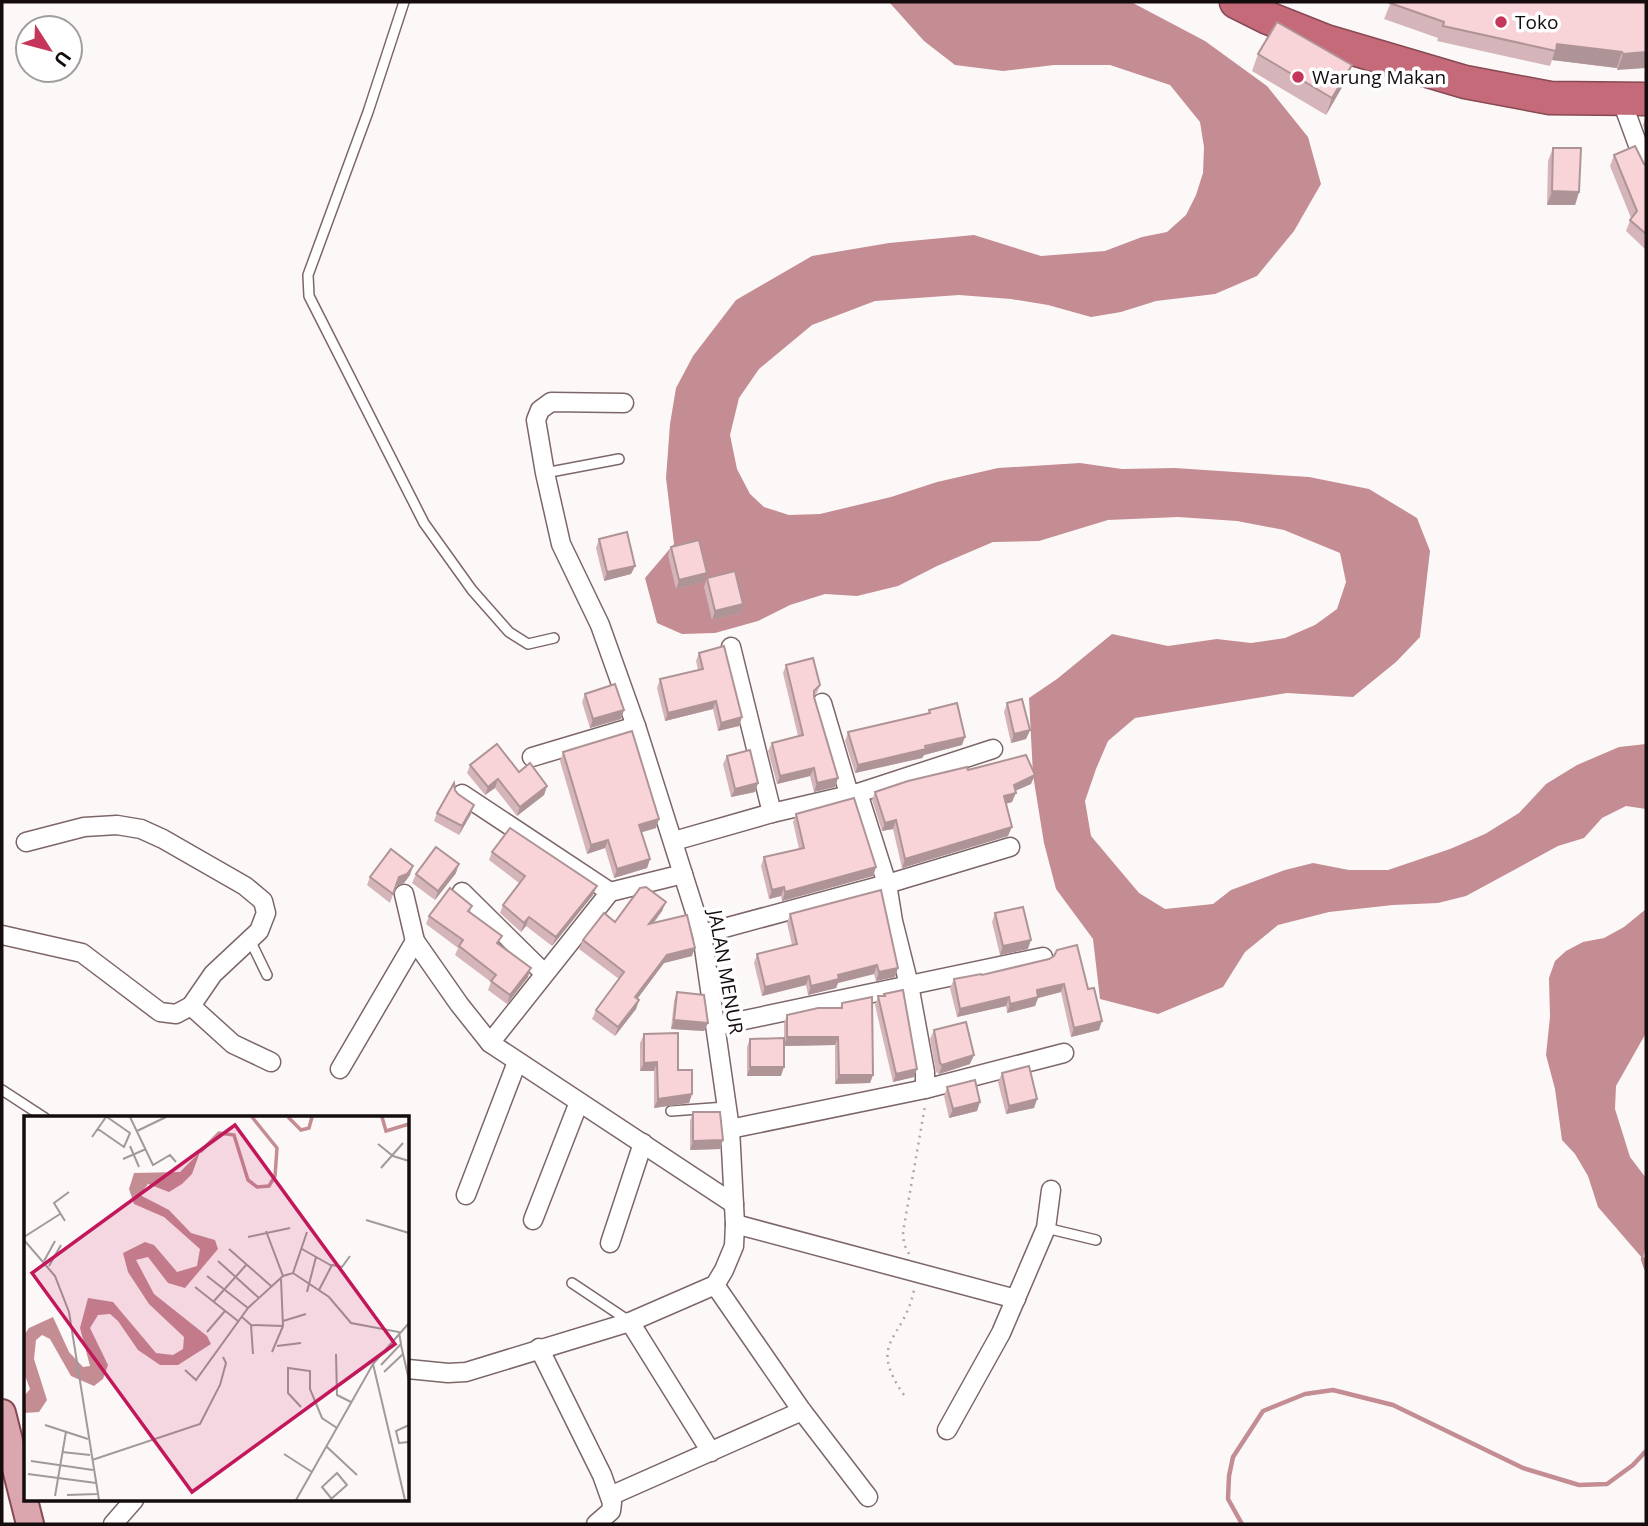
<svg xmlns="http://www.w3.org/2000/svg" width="1648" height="1526" font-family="'Open Sans',sans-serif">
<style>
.water{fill:#c48c93}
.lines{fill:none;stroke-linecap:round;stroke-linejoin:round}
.stream{stroke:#c48c93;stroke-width:4.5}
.lane-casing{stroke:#7c6668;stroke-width:12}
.street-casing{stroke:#7c6668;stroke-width:21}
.primary-casing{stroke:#874953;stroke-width:30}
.highway-casing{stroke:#874953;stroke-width:35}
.path{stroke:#aea8a8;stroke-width:2.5;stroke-dasharray:2 5;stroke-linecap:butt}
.lane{stroke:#fff;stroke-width:9}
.street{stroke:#fff;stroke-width:18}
.primary{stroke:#dca6af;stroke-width:26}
.highway{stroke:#c56a79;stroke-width:32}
.wall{fill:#d5b5b9}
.shaded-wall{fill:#ae9496}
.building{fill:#f8d3d7;stroke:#ae9496;stroke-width:2}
.poi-dot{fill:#c5365a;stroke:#fff;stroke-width:2.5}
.labels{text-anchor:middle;stroke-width:7;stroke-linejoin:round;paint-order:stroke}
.poi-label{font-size:19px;fill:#140c0d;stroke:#fff;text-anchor:start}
.street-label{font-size:19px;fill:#140c0d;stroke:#fff}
.inset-river{fill:none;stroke:#c48c93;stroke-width:3.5}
.inset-road{fill:none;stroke:#a09a9a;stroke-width:2}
.view{fill:#c2185b;fill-opacity:0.15;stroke:#c2185b;stroke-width:3.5}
.inset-edge{fill:none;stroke:#140c0d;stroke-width:3.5}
</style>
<rect width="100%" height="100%" fill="#fdf8f8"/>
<!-- water -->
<g class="water">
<path d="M889,2L1133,3L1205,41L1267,86L1308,137L1321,184L1294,231L1257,276L1215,294L1156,301L1121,312L1091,317L1048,305L1011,299L959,295L875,301L812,325L759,369L739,398L730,435L737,469L750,494L764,507L789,515L820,514L891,497L937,482L998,468L1080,463L1122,469L1175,468L1309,477L1369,489L1417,518L1430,551L1420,637L1396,662L1353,697L1287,693L1135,718L1108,741L1096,769L1085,801L1091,836L1139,893L1165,909L1213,904L1231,890L1285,870L1313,863L1349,870H1388L1450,849L1485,834L1519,813L1546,784L1577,765L1619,747L1646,744V809L1626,806L1602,818L1584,838L1558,846L1466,896L1438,903L1393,905L1329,912L1278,925L1245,952L1223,987L1158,1014L1100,999L1093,939L1056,889L1044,843L1033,775L1029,698L1057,679L1112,634L1168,646L1217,639L1251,643L1285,638L1315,625L1337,609L1346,582L1340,553L1284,530L1237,521L1178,517L1108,520L1039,541L993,542L937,566L898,586L857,596L825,594L790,605L758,621L715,633L682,634L657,623L645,578L674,544L666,478L670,424L676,388L693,356L736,300L812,256L889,243L974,235L1041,256L1105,251L1142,237L1167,232L1186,215L1196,195L1203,173L1204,147L1200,122L1170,85L1110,65H1054L1003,71L955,65L924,41Z"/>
<path d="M1646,909V1033L1616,1086L1615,1109L1630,1157L1646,1178V1244L1643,1259L1598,1207L1588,1176L1575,1154L1562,1140L1555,1089L1546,1055L1550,1017L1549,978L1555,961L1566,951L1583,942L1604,938L1624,927Z"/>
</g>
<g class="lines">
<!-- stream -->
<g class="stream">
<path d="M1643,1259L1646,1268"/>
<path d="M1242,1524L1228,1499L1229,1476L1233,1457L1263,1411L1305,1394L1333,1390L1393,1405L1523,1468L1579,1485L1607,1484L1633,1465L1646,1451"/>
</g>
<defs>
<g id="lane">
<path d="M404,2L368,112L308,275L309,296L424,523L472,590L509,632L528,644L554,638"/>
<path d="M545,473L619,459"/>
<path d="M250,940L267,975"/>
<path d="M2,1090L45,1118"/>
<path d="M671,1111L726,1107"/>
<path d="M1046,1228L1096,1240"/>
<path d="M572,1283L629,1321"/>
</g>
<g id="street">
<path d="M1621,99L1646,167"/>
<path d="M731,647L772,813"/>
<path d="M822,703L849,794"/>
<path d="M532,757L636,726"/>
<path d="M858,793L887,884L893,921L909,985L925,1072V1089"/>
<path d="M462,794L610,892"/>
<path d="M674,841L772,813L858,793L993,749"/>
<path d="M462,892L544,973"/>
<path d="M404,894L415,941L459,1004L490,1043L734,1204"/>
<path d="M702,934L887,884L1010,847"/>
<path d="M2,935L82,953L160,1012L176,1014L191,1006L213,974L259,931L266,913L263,901L245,886L163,839L141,829L117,825L84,827L26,842"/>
<path d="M191,1006L233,1044L271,1062"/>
<path d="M716,1026L1043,957"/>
<path d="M490,1043L610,892L683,874"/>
<path d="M340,1069L415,941"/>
<path d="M730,1129L925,1089L1064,1053"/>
<path d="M466,1195L517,1062"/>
<path d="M533,1220L579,1102"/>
<path d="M735,1224L1016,1299"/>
<path d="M610,1243L643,1143"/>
<path d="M715,1285L802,1411L868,1497"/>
<path d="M630,1322L711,1452"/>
<path d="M539,1348L602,1475L612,1503L611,1511L596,1524"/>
<path d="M408,1369L448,1373L466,1372L630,1322L715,1285L724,1270L734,1246L735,1224L730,1129L702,934L636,726L600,625L561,544L545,473L536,420L540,410L551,402L624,403"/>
<path d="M947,1430L1001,1333L1046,1228L1051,1190"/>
<path d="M610,1496L802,1411"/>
<path d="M113,1524L134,1500"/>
</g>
<path id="primary" d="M2,1413L30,1524"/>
<path id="highway" d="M1236,2L1268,18L1326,41L1465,82L1550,98L1646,99"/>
</defs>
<!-- lane casing -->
<use href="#lane" class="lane-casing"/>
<!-- street casing -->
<use href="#street" class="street-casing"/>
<!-- primary casing -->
<use href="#primary" class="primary-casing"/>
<!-- highway casing -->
<use href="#highway" class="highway-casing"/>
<!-- path -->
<g class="path">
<path d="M909,1254L904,1244L903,1232L925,1106"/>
<path d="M904,1395C866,1340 904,1341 914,1290"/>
</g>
<!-- lane -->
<use href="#lane" class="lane"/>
<!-- street -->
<use href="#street" class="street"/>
<!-- primary -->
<use href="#primary" class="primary"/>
<!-- highway -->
<use href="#highway" class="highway"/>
</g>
<!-- wall -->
<g class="wall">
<path d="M1391,2H1646L1617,70V68L1552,60L1550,66L1437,41L1438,38L1384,19Z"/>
<path d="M1258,54L1352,65L1345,82L1326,115L1252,71Z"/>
<path d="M1646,115V135L1643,125Z"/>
<path d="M1553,148L1579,192L1575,205H1547L1548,161Z"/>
<path d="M1614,155L1646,165V250L1626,231L1631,218L1610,166Z"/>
<path d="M599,539L635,566L631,574L604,581L596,548Z"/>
<path d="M671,547L703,582L676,589L668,555Z"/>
<path d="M707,578L740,613L712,620L704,587Z"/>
<path d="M699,653L742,717L739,726L718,731L713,709L665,721L657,688L660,679L698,670L696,661Z"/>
<path d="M786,665L820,685L817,693L814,696L838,778L835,787L814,792L810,776L777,784L768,751L772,743L798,736L783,673Z"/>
<path d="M585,694L624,710L621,719L590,728L582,702Z"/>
<path d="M1007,703L1030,730L1026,739L1011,743L1004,712Z"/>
<path d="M929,710L962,745L924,755L922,758L855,773L845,741L848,732L928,714Z"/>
<path d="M563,752L656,828L642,832L650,859L647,868L614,878L605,848L587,854L560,761Z"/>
<path d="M727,756L758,783L755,792L731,797L723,764Z"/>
<path d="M470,765L519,772L547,786L544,795L517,816L495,788L485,795L467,773Z"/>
<path d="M968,770L1031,784L1015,791L1012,802L1006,804L1008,836L902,868L893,829L882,831L872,800L875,792Z"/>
<path d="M455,790L471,814L459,835L434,821L437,813Z"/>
<path d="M796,814L876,867L873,876L782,901L781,896L769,899L761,866L764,857L799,849L793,822Z"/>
<path d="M492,852L593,895L552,946L526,926L521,932L500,913L503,905L519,883L489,860Z"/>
<path d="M456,873L435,900L412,883L416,874Z"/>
<path d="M410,875L404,883L396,886L390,903L367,885L370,877Z"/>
<path d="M666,902L662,911L654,923L692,956L664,963L637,999L639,1000L636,1009L615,1036L592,1019L596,1010L619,979L579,949L583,940L615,922Z"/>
<path d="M472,906L470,912L528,977L507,1004L488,990L491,982L455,955L458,948L426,924L429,916Z"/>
<path d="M995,913L1028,949L1000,955L992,922Z"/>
<path d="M790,914L895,977L876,981L874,974L838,983L836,988L808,995L806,985L762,996L754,963L757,954L792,945L787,923Z"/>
<path d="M1049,959L1088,989L1099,1030L1071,1037L1061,992L1038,998L1035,1006L1007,1013L1006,1006L957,1017L950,988L954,979L982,975Z"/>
<path d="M677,992L708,1023L704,1031L671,1029L674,1001Z"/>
<path d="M884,994L914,1077L893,1082L875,1005L878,996H883Z"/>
<path d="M842,1003L873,1075L870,1083L835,1084V1045L784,1046V1023L787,1015L840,1008Z"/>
<path d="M934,1030L970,1064L939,1074L936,1072L930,1039Z"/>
<path d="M644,1034L678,1070L692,1094L689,1103L654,1108V1071H640V1043Z"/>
<path d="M750,1039L781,1076H747V1047Z"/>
<path d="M1002,1073L1037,1099L1034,1108L1006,1114L998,1082Z"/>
<path d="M947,1087L977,1111L949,1118L944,1096Z"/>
<path d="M693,1112L723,1140L720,1149L690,1150V1121Z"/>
</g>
<!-- shaded-wall -->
<g class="shaded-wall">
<path d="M1557,44L1622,52L1617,68L1552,60Z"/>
<path d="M1646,52V68L1617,70L1623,54Z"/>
<path d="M1352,65L1345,82L1326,115L1332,98Z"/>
<path d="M1552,191L1579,192L1575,205H1547Z"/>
<path d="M635,566L631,574L604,581L607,572Z"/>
<path d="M707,573L703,582L676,589L679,580Z"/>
<path d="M743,604L740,613L712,620L715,611Z"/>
<path d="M716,701L713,709L665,721L668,713Z"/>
<path d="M624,710L621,719L590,728L593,719Z"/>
<path d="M742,717L739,726L718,731L721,723Z"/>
<path d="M1030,730L1026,739L1011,743L1014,734Z"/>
<path d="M965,737L962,745L924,755L922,758L855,773L858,765Z"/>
<path d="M814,768L810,776L777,784L780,776Z"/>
<path d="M1035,775L1031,784L1010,793L1014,785Z"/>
<path d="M838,778L835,787L814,792L817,783Z"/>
<path d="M498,779L495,788L485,795L488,787Z"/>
<path d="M758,783L755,792L731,797L735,789Z"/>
<path d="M547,786L544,795L517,816L520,807Z"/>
<path d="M1016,793L1012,802L1001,805L1004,796Z"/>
<path d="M474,805L471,814L459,835L462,826Z"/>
<path d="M659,819L656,828L636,834L639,825Z"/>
<path d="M896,820L893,829L882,831L885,823Z"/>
<path d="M1012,827L1008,836L902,868L905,859Z"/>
<path d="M608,840L605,848L587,854L591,845Z"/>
<path d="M650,859L647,868L614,878L617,869Z"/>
<path d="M459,864L456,873L435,900L438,891Z"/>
<path d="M413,866L410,875L404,883L396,886L399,877Z"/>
<path d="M876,867L873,876L782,901L785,892Z"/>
<path d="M597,886L593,895L552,946L556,937Z"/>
<path d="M784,887L781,896L769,899L772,890Z"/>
<path d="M666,902L662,911L646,932L649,924Z"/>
<path d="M529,917L526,926L521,932L524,923Z"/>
<path d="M1031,940L1028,949L1000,955L1003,946Z"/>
<path d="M695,948L692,956L664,963L632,1006L635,997L667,955Z"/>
<path d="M877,965L874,974L838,983L836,988L808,995L811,986L838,975Z"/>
<path d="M531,968L528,977L507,1004L510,995Z"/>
<path d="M898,968L895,977L876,981L879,972Z"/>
<path d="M809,976L806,985L762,996L765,987Z"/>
<path d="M1064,984L1061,992L1038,998L1035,1006L1007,1013L1010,1004L1037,990Z"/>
<path d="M1009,997L1006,1006L957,1017L960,1009Z"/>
<path d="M639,1000L636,1009L615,1036L618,1027Z"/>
<path d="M674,1020L708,1023L704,1031L671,1029Z"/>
<path d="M1102,1021L1099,1030L1071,1037L1074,1028Z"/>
<path d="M787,1037H838L835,1045L784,1046Z"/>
<path d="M974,1055L970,1064L939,1074L942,1065Z"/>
<path d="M657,1062L654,1071H640L644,1063Z"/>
<path d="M750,1067H784L781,1076H747Z"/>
<path d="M917,1069L914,1077L893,1082L896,1074Z"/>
<path d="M839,1075H873L870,1083L835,1084Z"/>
<path d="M692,1094L689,1103L654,1108L658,1099Z"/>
<path d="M1037,1099L1034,1108L1006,1114L1009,1106Z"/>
<path d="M980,1102L977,1111L949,1118L953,1109Z"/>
<path d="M723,1140L720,1149L690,1150L693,1141Z"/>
</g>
<!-- building -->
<g class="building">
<path d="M1391,2H1646V52L1623,54L1622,52L1557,44L1556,51L1443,26L1444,22L1390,3Z"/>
<path d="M1277,22L1352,65L1332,98L1258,54Z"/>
<path d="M1635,146L1644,164L1646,165V234L1630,220L1637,211L1614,155Z"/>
<path d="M1553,148H1581L1579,192L1552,191Z"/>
<path d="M627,532L635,566L607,572L599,539Z"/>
<path d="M699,540L707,573L679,580L671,547Z"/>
<path d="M735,571L743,604L715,611L707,578Z"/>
<path d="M724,646L742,717L721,723L716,701L668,713L660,679L703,669L699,653Z"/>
<path d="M813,658L820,685L814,691V697L838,778L817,783L814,768L780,776L772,743L803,735L786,665Z"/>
<path d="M615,684L624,710L593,719L585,694Z"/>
<path d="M1022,699L1030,730L1014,734L1007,703Z"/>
<path d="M957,703L965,737L925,746L926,749L858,765L848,732L930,713L929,710Z"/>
<path d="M632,731L659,819L639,825L650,859L617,869L608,840L591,845L563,752Z"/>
<path d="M497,744L519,772L530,763L547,786L520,807L498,779L488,787L470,765Z"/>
<path d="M750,750L758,783L735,789L727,756Z"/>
<path d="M1026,755L1035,775L1014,785L1016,793L1004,796L1012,827L905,859L896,820L885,823L875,792L908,781L967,767L968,770Z"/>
<path d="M454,783L455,790L458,794L474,805L462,826L437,813Z"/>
<path d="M854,798L876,867L785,892L784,887L772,890L764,857L804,848L796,814Z"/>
<path d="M510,828L597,886L556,937L529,917L524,923L503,905L525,876L492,852Z"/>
<path d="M436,847L459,864L438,891L416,874Z"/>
<path d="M391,849L413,866L407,874L399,877L393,894L370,877Z"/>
<path d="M646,887L666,902L649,924L687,915L695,948L667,955L635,997L639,1000L618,1027L596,1010L624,972L583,940L604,913L615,922L640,888Z"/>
<path d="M450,888L472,906L468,911L502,936L497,943L531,968L510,995L491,981L496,975L459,946L463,940L429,916Z"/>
<path d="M881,890L898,968L879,972L877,965L838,975L839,979L811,986L809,976L765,987L757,954L797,944L790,914Z"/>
<path d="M1023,907L1031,940L1003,946L995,913Z"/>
<path d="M1077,945L1088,989L1094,988L1102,1021L1074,1028L1064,984L1037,990L1038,997L1010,1004L1009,997L960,1009L954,979L981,974L982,975L1049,959L1054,956L1057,950Z"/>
<path d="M903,990L917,1069L896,1074L878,996H885L884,994Z"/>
<path d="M677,992L704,995L708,1023L674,1020Z"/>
<path d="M872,997L873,1075H839L838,1037H787V1015L818,1008H842V1003Z"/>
<path d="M966,1022L974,1055L942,1065L940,1063L934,1030Z"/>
<path d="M678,1033V1070H692V1094L658,1099L657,1062L644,1063V1034Z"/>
<path d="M784,1038V1067H750V1039Z"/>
<path d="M1029,1066L1037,1099L1009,1106L1002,1073Z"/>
<path d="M975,1080L980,1102L953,1109L947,1087Z"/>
<path d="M693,1112H720L723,1140L693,1141Z"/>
</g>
<!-- markers -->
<g class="poi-dot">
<circle cx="1501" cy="22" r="7"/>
<circle cx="1298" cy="77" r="7"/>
</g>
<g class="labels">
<!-- poi labels -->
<g class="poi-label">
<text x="1515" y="29">Toko</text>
<text x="1312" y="84">Warung Makan</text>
</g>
<!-- street labels -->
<g class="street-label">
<text transform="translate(726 972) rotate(80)" y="7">JALAN MENUR</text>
</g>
</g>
<!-- overview -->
<g transform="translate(24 1116)">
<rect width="385" height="385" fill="#fdf8f8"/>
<path d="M176,36L168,58L158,68L145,76L124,68L116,79L145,94L167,117L191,124L194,133L161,172L144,167L124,141L112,144L130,178L183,220L187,228L154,249H136L114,234L94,205L86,198L74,199L66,212L84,249L79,263L70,270L47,260L26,223L18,219L12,224L10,243L23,284L15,296L0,297V280L6,273L0,257V219L5,212L29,201L45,236L59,251L66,250L56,212L64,182L89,186L132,237L149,239L159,233L160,221L125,188L104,156L99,137L121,126L130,129L153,156L173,150L176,133L140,101L110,88L105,73L110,57L156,56Z" fill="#c48c93"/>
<path class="inset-river" d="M264,1L277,14L285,12L288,1M358,1L362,15L385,8M176,36L195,17L210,19L224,64L233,71L245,70L251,60L253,32L228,1"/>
<path class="inset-road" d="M106,1L129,49L146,39L152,46M74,13L100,31L106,17L83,1M113,15L142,1M68,21L82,1M354,28L369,40L385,45M106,30L115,51M99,43L122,33M357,52L379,27M342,104L385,117M41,105L30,87L45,76M242,115L259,160M0,121L36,98M224,121L266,112M0,124L31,160L45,196L75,384M205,133L247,170M278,133L308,150M20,145L31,125M194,145L235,182M25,150L37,129M269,157L283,116M183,160L224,192M171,171L214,205M295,174L308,149L318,151L326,140M283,176L292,141M190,185L223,148M218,201L227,209L259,210M259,205L282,198M227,209L229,238M183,216L201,195M377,229L385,264M253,230L277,227M248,236L259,210L257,163M312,238L313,279L327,286M349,248L381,384M161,254L172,264L224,192L259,160L269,157L305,181L327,207L375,216L377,228L357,249M360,256L379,238M277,291L264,277V252L286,255V273L298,302L313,312M21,309L64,323M385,309L372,315L375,327L385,326M303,331L333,359M38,336L66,339M260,338L288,356M68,344L176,308L196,269L202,247L199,241M7,345L69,354M4,358L72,367M43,379L73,378M31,380L42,316M272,384L349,248L385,207M306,384L323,369L313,357L298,371L307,382"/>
<path class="view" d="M211,9L371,228L168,376L8,157Z"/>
<rect width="385" height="385" class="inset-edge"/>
</g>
<!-- border -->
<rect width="1648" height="1526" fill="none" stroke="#140c0d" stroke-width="7"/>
<!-- north arrow -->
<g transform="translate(49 49) rotate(126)"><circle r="33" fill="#ffffff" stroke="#a19e9e" stroke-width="2"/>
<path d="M0-5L12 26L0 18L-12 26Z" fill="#c5365a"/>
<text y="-10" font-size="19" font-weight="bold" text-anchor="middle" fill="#140c0d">U</text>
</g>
</svg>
